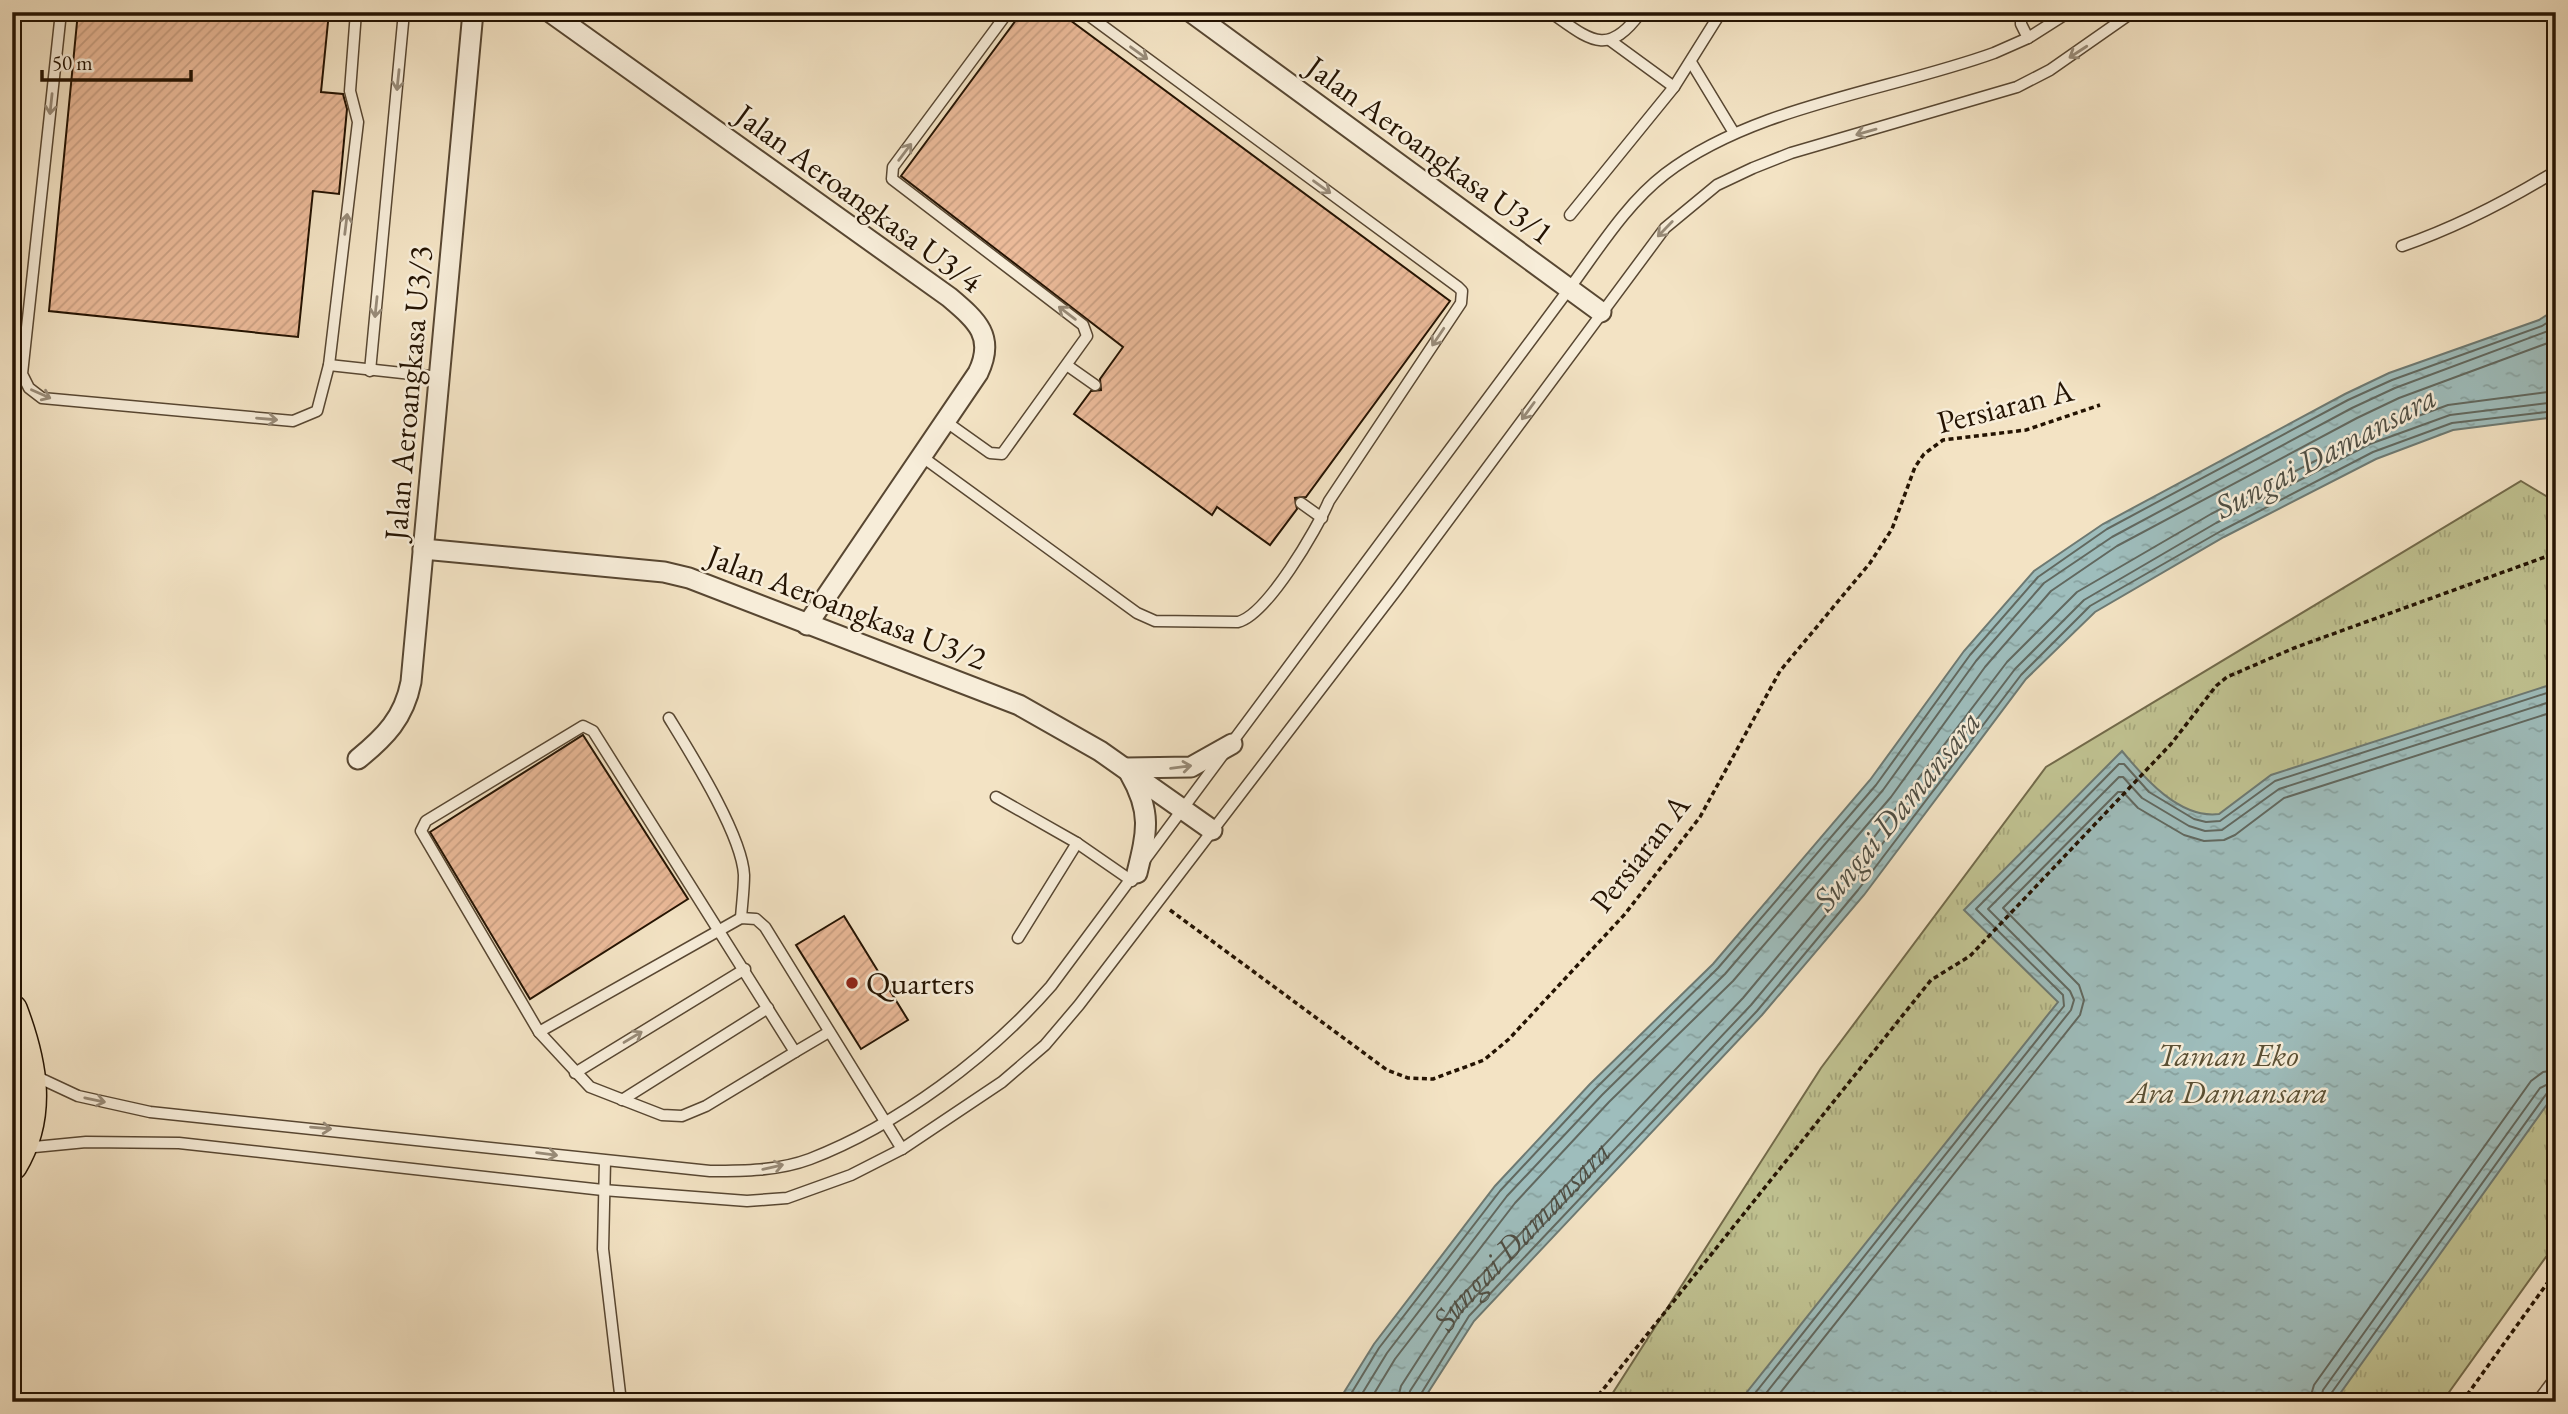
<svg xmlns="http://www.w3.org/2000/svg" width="2568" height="1414" font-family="'EB Garamond',serif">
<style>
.grass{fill:url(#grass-tufts);stroke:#726a4a;stroke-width:2}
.water{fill:url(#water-ripples);stroke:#6d7972;stroke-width:2}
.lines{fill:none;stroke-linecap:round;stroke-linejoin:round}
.shore{stroke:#61685f;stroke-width:2}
.building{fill:url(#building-hatch);stroke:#241302;stroke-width:2}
.lane-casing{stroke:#584732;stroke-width:13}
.street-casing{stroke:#584732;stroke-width:23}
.primary-casing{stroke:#241302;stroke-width:33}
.path{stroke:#241302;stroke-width:3.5;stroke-dasharray:5 3.5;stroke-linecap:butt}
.lane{stroke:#f7edd9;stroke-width:10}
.street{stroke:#f7edd9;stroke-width:19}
.primary{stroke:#f3e3c4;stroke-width:30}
.oneway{stroke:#988b78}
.poi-dot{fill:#8f2418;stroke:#f7edd9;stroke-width:2.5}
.labels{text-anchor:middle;stroke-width:5;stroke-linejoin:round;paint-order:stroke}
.street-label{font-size:32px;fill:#241302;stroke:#f7edd9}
.poi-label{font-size:32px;fill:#241302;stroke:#f7edd9;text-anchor:start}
.park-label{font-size:32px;font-style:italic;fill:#5b5034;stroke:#f7edd9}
.water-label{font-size:33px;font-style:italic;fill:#4f4e43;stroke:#f7edd9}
</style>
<defs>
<pattern id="grass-tufts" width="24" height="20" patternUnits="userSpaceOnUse" patternTransform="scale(1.75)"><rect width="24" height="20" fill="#c0c291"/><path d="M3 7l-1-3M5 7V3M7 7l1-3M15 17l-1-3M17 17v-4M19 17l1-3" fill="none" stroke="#a5a67b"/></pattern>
<pattern id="water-ripples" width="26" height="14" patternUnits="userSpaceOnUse" patternTransform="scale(1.75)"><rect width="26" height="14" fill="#9ebdbc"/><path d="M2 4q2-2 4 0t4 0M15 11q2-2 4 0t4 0" fill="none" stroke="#88a2a0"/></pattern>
<pattern id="building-hatch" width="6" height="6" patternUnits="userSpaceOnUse" patternTransform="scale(1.75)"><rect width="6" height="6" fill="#ebba99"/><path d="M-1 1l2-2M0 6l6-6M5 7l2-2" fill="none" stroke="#c99f82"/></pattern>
</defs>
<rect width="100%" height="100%" fill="#f3e3c4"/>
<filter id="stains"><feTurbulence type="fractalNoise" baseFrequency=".00286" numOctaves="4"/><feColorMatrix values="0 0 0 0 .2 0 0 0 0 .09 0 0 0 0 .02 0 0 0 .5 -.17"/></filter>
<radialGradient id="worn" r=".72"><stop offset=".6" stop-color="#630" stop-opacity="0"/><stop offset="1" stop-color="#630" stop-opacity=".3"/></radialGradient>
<!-- grass -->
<path class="grass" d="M2521,481L2556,502V1243L2442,1402H1607L1821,1068L2046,767Z"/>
<!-- water -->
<g class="water">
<path d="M2556,309V417L2453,430L2376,459L2224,537L2095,612L2026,679L1864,895L1762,1015L1474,1321L1422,1402H1338L1374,1344L1495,1186L1590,1084L1713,964L1870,780L1964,651L2034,571L2103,524L2345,394L2389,373L2539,320Z"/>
<path d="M2556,683V1092L2334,1402H1739L2058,1002L1964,910L2122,751C2145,779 2180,819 2219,814L2271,775Z"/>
</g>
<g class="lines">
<!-- shore -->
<g class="shore">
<path d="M1346,1402L1379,1348L1500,1191L1595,1089L1718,968L1876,785L1970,655L2038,577L2107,529L2348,400L2392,380L2542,326L2556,317"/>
<path d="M1357,1402L1387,1353L1507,1196L1602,1095L1725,974L1883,790L1976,661L2044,583L2112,537L2352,408L2395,388L2556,328"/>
<path d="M1369,1402L1395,1359L1515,1203L1609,1102L1733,981L1891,797L1985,667L2051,591L2117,546L2357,418L2399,398L2556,340"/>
<path id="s1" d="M1397,1402L1401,1386L1454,1304L1743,998L1843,878L2007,662L2077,592L2211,514L2366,435L2448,405L2556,391"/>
<path d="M1407,1402L1410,1391L1462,1311L1751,1005L1851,885L2015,669L2084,600L2216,523L2370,444L2450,415L2556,402"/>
<path d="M1416,1402L1469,1316L1757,1011L1858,890L2021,675L2090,606L2221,531L2373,452L2452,423L2556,411"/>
<path d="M1748,1402L2064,1006L2063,995L1976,909L2119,764H2124L2149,792L2194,819L2206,822L2220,821L2275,781L2556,690"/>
<path d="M1759,1402L2071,1010L2074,1000L2070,991L1988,909L2119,777H2123L2142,798L2189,826L2205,831L2222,830L2279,789L2556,700"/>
<path d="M1773,1402L2080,1015L2084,1000L2079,985L2003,908L2118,792H2123L2138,808L2184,835L2204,841L2224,840L2235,835L2284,798L2556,711"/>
<path d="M2309,1402L2314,1385L2531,1081L2543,1072L2556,1070"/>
<path d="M2320,1402L2323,1390L2540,1088L2556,1080"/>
<path d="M2329,1402L2330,1395L2547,1093L2556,1089"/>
</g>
</g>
<!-- building -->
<g class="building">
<path d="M78,12H329L321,92L343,94L347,109L339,194L313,191L298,337L49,311Z"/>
<path d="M1022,12H1059L1450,301L1306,497L1295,498L1297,509L1270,545L1217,507L1212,515L1074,414L1091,391L1101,390L1100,379L1123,347L901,176Z"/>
<path d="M583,735L688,899L530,999L430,832Z"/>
<path d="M844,916L908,1020L861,1049L796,945Z"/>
</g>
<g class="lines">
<defs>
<g id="lane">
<path d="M61,12L22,374L29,388L42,398L293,421L317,411L329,365L358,122L350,91L356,12"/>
<path d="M1550,12C1589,39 1607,59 1641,12"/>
<path d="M2021,12V24L2028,38"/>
<path d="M1611,41L1674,87"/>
<path d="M1691,62L1734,133"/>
<path d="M1570,215L1674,87L1721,12"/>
<path d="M2402,246C2457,227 2507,201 2556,171"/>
<path d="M329,365L439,377"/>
<path d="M1068,366L1095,385"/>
<path d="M370,371L404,12"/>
<path d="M945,421L990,453L1002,454L1087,336L1083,325L892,179L893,167L1008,12"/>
<path d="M921,456L1137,613L1155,621L1238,622C1267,615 1317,529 1329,501L1461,303L1462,291L1458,287L1084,12"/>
<path d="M1301,503L1322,518"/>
<path d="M669,718C691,754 742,835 744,875C744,889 742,904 741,918"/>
<path d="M583,726L593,731L795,1052L706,1106L682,1116L662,1115L590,1087L539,1032L421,831L426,821Z"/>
<path d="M996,797L1077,843L1132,881"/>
<path d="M1018,938L1077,843"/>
<path d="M539,1032L741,918L756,919L765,927L902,1149"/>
<path d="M795,1052L829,1032"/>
<path d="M575,1073L745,969"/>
<path d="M33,1075L78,1096L150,1112L710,1171C743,1171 778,1171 810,1159C898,1125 989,1057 1051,986L1569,289C1598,250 1626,204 1665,174C1754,106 1889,91 1994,53L2028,38L2069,12"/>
<path d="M622,1100L768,1008"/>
<path d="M24,1148L86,1142L179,1143L603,1190L747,1201L787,1198L851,1175L902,1149L1002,1082L1045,1045L1079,1005L1398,588L1665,228L1717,185L1753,168L1791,153L2017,87L2050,70L2133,12"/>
<path d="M605,1161L603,1249L621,1402"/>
<path d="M2537,1402L2556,1377"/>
</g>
<g id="street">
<path d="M550,12L949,297C976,320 996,336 978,373L807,625"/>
<path d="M1191,12L1601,312"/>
<path d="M423,549L664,572L689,578L1019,705L1100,751L1212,830"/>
<path d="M358,759C385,737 404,718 411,682L473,12"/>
<path d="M1127,768L1191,767L1232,744"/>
<path d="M1130,774C1152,812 1147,832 1137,873"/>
</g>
<path id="primary" d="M12,1010C32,1063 42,1115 12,1165"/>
</defs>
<!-- lane casing -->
<use href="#lane" class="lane-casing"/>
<!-- street casing -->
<use href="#street" class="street-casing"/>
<!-- primary casing -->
<use href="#primary" class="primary-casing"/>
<!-- path -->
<g class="path">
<path d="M1170,910L1387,1070L1408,1078L1433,1079L1484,1060L1509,1039L1625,914L1700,817L1780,671L1870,563L1892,529L1915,467L1924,454L1943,440L2026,430L2100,405"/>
<path d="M1593,1402L1931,980L1970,956L2171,744L2216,686L2227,677L2294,648L2556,553"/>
<path d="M2462,1402L2556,1271"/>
</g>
<!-- lane -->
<use href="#lane" class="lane"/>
<!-- street -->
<use href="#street" class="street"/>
<!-- primary -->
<use href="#primary" class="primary"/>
</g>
<!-- one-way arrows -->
<defs><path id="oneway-shaft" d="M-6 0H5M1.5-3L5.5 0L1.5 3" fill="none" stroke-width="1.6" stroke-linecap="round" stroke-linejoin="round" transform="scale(1.75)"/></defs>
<g class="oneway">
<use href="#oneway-shaft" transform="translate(2078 52) rotate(147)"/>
<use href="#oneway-shaft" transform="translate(1139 53) rotate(36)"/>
<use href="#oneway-shaft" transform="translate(398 80) rotate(96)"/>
<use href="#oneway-shaft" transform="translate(51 104) rotate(96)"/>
<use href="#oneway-shaft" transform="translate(1866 132) rotate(164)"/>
<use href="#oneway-shaft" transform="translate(905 152) rotate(-53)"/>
<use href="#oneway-shaft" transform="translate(1322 187) rotate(36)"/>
<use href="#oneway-shaft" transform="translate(346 224) rotate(-83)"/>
<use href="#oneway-shaft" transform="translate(1665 229) rotate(134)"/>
<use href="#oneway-shaft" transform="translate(376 307) rotate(96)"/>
<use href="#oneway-shaft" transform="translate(1067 313) rotate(-143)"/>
<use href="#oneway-shaft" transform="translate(1438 337) rotate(124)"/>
<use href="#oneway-shaft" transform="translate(41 394) rotate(24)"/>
<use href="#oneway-shaft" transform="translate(1528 411) rotate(126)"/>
<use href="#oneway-shaft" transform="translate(267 419) rotate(5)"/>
<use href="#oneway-shaft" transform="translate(1181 767) rotate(-7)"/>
<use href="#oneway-shaft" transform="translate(633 1037) rotate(-31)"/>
<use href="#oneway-shaft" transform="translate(95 1100) rotate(12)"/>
<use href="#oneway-shaft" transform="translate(321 1128) rotate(5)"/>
<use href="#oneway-shaft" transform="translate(547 1154) rotate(7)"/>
<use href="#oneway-shaft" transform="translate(773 1167) rotate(-13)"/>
</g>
<!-- markers -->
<circle class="poi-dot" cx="852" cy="983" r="7"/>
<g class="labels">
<!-- street labels -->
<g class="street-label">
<text transform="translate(1430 150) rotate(36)" y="11">Jalan Aeroangkasa U3/1</text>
<text transform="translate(859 198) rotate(36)" y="11">Jalan Aeroangkasa U3/4</text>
<text transform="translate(408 393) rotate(-85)" y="11">Jalan Aeroangkasa U3/3</text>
<text transform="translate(2005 406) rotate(-14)" y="11">Persiaran A</text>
<text transform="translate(847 607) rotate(21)" y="11">Jalan Aeroangkasa U3/2</text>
<text transform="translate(1640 853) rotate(-52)" y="11">Persiaran A</text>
</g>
<!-- poi labels -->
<g class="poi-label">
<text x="866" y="994">Quarters</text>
</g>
<!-- park labels -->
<g class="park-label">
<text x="2228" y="1066">Taman Eko<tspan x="2228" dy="37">Ara Damansara</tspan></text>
</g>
<!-- water labels -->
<g class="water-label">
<text transform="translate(2325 451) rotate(-28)" y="12">Sungai Damansara</text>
<text transform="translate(1896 810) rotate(-51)" y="12">Sungai Damansara</text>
<text dy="12" stroke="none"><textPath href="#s1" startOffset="210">Sungai Damansara</textPath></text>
</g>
</g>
<!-- margin -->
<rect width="2568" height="1414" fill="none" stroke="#f3e3c4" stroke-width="42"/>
<rect x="14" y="14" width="2540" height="1386" fill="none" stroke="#241302" stroke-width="3.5"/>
<rect x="21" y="21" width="2526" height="1372" fill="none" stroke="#241302" stroke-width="2"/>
<!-- scale -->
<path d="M42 70v10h149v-10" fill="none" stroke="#241302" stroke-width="3.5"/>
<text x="52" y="70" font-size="21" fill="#241302" stroke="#f7edd9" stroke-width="5" paint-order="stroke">50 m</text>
<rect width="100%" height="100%" filter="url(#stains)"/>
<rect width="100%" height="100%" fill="url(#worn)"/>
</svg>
